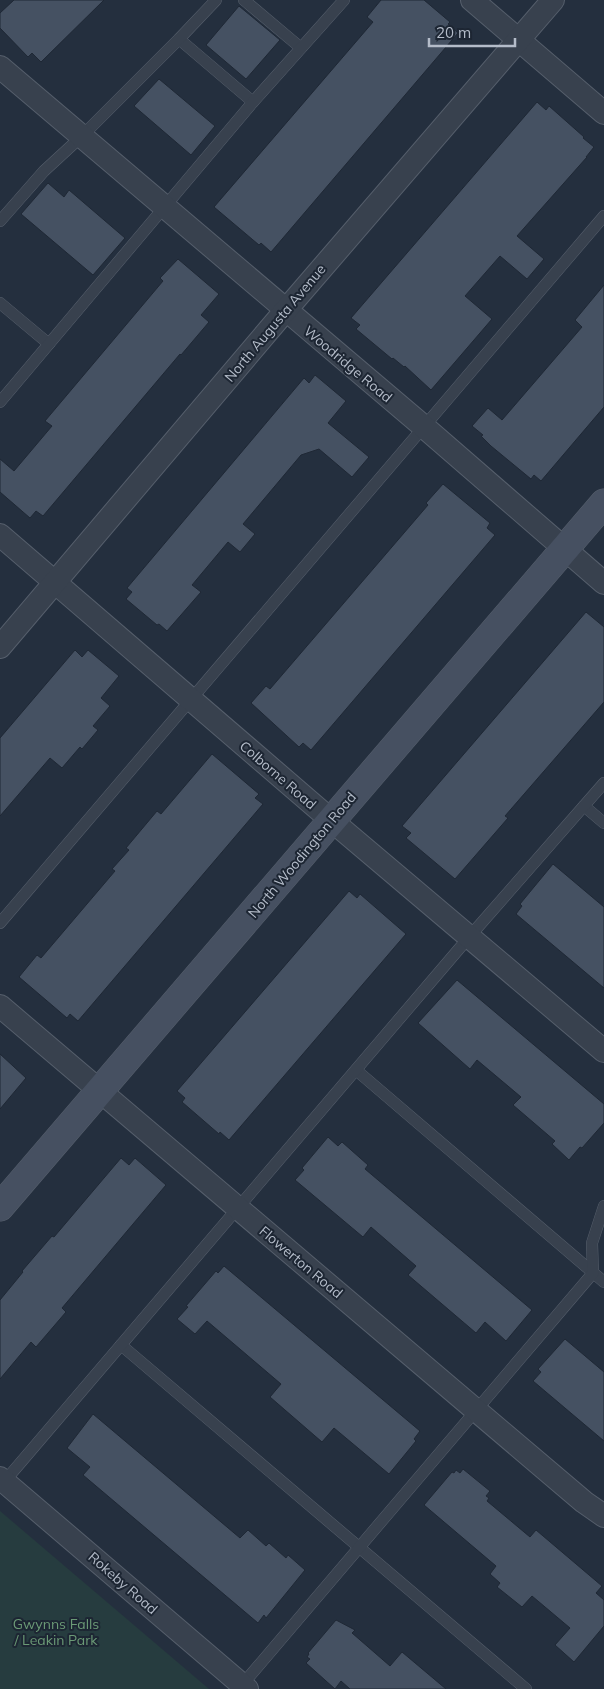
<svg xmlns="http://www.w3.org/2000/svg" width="604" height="1689" font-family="Mulish,sans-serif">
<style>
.green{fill:#263c3f}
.building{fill:#455162;stroke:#1f2835}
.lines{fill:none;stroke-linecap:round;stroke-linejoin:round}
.lane-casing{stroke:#565f6c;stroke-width:12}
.street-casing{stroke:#565f6c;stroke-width:24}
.secondary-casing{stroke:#565f6c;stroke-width:29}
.lane{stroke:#38414e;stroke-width:11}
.street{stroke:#38414e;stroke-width:22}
.secondary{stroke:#465061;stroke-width:28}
.labels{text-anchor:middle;stroke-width:4;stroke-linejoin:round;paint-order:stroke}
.street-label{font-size:14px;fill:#b4bcc9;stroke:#1d2633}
.park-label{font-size:14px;fill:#6b9a76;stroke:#1d2633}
</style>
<rect width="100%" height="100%" fill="#242f3e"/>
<!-- green -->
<path class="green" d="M0,1511L209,1689H0Z"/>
<!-- building -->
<g class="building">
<path d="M14,0H104L41,62L32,53L28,57L0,28V13Z"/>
<path d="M381,0H424L450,22L448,24L458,33L271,252L261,243L259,245L214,207L373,22L367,17Z"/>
<path d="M239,6L280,40L246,79L206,45Z"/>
<path d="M159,79L215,126L191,155L134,106Z"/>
<path d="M537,102L546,110L549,106L584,137L583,138L594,147L586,157H587L517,236L544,259L527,279L500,256L465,296L492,319L431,390L405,366L404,367L393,358L392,359L356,329L360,325L351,318Z"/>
<path d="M48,183L64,197L69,190L125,238L93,275L21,214Z"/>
<path d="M178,259L219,294L201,315L209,322L181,355L180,354L43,516L36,511L30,518L0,492V459L14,471L52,426L45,421L163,281L160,278Z"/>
<path d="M604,285V407L541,481L534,475L531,479L491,446L481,436L483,435L472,426L488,408L502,420L582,327L575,320Z"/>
<path d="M315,375L346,401L328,423L369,457L352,477L319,449L301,455L243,524L255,534L240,552L228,542L192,585L201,592L167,631L159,624L157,625L126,599L132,592L127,588L304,378L309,383Z"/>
<path d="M443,484L490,523L487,528L495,535L311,750L303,743L299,747L251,703L266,686L270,689L428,505L426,503Z"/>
<path d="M586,612L604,627V702L505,816L508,818L455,879L406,838L411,833L402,826Z"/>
<path d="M75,650L82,657L88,650L119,676L101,698L110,706L93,726L98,730L82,749L80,747L62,768L50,758L0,816V738Z"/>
<path d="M212,754L259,794L255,798L263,804L78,1021L70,1014L67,1018L19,977L37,955L41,958L115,871L112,869L129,850L126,848L157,811L161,814Z"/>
<path d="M553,864L604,907V988L516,914L522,906L520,904Z"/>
<path d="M349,891L357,898L360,894L406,934L229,1140L220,1132L219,1134L182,1102L185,1098L177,1091Z"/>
<path d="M457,980L604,1104V1123L582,1148L580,1147L569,1160L552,1144L555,1141L513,1105L521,1097L477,1060L470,1069L418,1023Z"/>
<path d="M0,1054L26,1078L0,1109Z"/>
<path d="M328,1137L338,1146L342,1142L368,1165L365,1169L532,1310L506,1341L485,1322L476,1333L408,1275L416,1266L371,1227L363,1237L295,1180L304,1170L302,1168Z"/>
<path d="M121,1158L129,1165L135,1158L166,1185L62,1308L66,1312L36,1347L31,1342L0,1379V1300L23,1272L22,1271L52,1236L54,1237Z"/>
<path d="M224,1266L420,1431L414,1439L416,1441L389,1474L334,1428L322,1442L270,1397L281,1384L207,1321L195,1334L177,1319L188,1307L186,1306L216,1271L218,1273Z"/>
<path d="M565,1339L604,1372V1441L533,1381L541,1372L538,1369Z"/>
<path d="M93,1414L240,1538L248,1530L266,1546L269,1543L286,1558L288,1555L305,1570L266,1618L264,1615L258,1623L83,1475L90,1467L67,1448Z"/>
<path d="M463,1469L490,1491L486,1496L489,1498L487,1501L530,1537L536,1530L602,1586L596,1593L604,1600V1626L574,1662L555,1645L570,1628L532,1596L522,1607L497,1587L500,1583L490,1574L496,1566L424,1505L452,1472L454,1473L456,1470L460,1473Z"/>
<path d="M336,1620L355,1630L352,1633L390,1666L402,1652L446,1689H350L341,1681L335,1689L306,1663L310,1659L307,1657L309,1654L308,1653Z"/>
</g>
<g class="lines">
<defs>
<g id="lane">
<path d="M244,0L301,48"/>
<path d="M179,39L253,102"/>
<path d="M0,221L44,171L82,136L179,39L216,0"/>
<path d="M0,303L49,344"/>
<path d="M0,402L253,102L344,0"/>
<path d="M584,806L604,823"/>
<path d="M0,923L604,216"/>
<path d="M356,1070L604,1282"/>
<path d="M121,1345L526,1689"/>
<path d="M4,1482L470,936L604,783"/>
<path d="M242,1685L593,1273L592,1243L604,1206"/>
</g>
<g id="street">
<path d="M472,0L604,113"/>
<path d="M0,67L423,426L604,583"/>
<path d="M0,535L331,820L604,1051"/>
<path d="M0,647L285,311L553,0"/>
<path d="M0,1006L584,1502L604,1516"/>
<path d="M0,1478L247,1689"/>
</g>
<path id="secondary" d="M0,1207L604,503"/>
</defs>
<!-- lane casing -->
<use href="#lane" class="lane-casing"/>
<!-- street casing -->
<use href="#street" class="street-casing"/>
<!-- secondary casing -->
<use href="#secondary" class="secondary-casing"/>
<!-- lane -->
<use href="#lane" class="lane"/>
<!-- street -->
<use href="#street" class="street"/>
<!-- secondary -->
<use href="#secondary" class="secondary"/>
</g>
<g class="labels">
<!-- street labels -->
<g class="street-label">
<text transform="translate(275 323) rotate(-50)" y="5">North Augusta Avenue</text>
<text transform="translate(348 364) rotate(40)" y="5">Woodridge Road</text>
<text transform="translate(278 775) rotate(41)" y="5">Colborne Road</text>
<text transform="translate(302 855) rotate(-50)" y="5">North Woodington Road</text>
<text transform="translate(301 1262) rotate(40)" y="5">Flowerton Road</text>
<text transform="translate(123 1583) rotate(41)" y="5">Rokeby Road</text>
</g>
<!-- park labels -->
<g class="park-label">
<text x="56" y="1629">Gwynns Falls<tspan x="56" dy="16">/ Leakin Park</tspan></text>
</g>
</g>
<!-- scale -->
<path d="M429 38v8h86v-8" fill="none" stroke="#b4bcc9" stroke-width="2.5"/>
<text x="436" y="38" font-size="15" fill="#b4bcc9" stroke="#1d2633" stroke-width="4" paint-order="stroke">20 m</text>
</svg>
